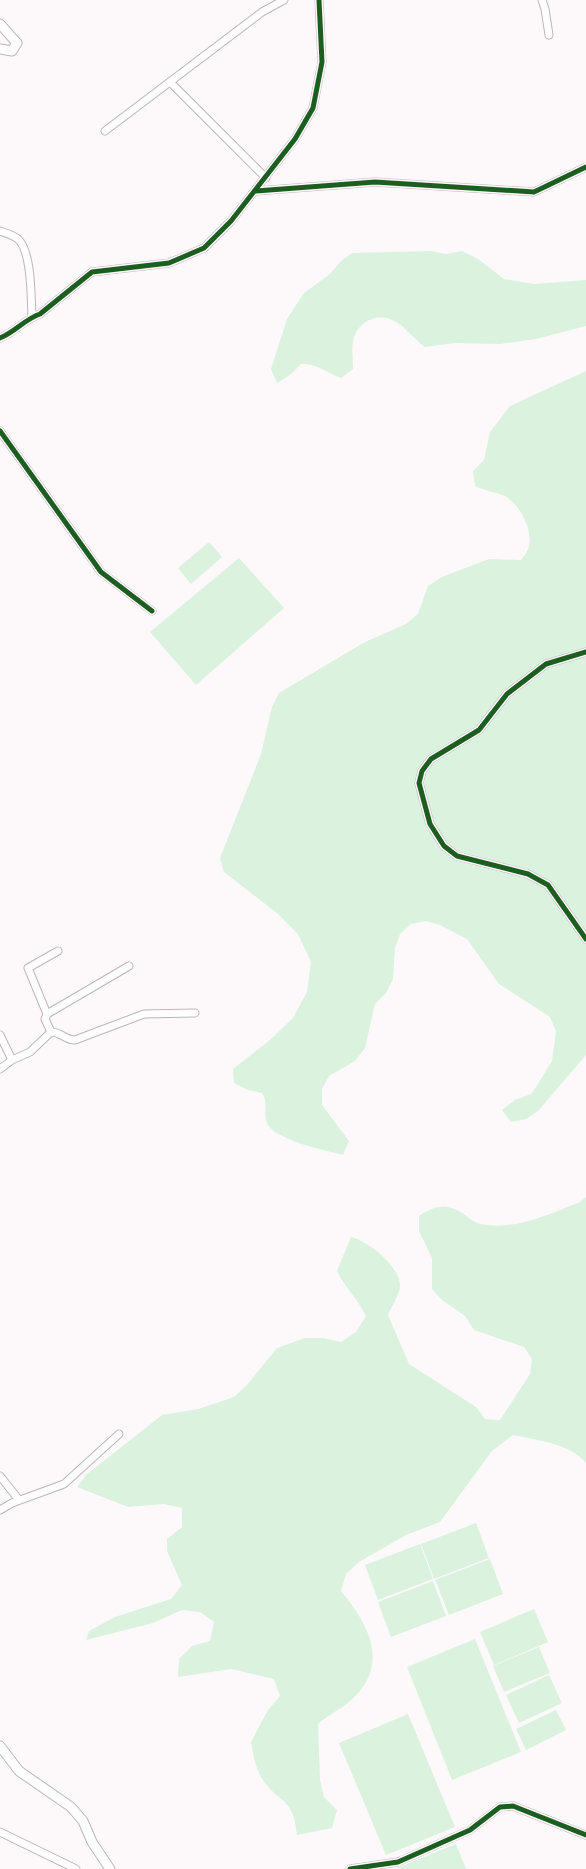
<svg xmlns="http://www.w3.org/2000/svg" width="586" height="1869" font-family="'Noto Serif',serif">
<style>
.green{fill:#daf2de}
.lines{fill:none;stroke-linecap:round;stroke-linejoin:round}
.minor-casing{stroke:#beb5ba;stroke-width:9}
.tertiary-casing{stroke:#beb5ba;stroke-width:11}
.minor{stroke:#fffefe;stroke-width:7}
.tertiary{stroke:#fffefe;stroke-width:9}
.cycleway-casing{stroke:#fff7fb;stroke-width:8}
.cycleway{stroke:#1b5e20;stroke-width:5}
</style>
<rect width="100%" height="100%" fill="#fdf9fb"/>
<!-- green -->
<g class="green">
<path d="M431,251L446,254L462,251L478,259L504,279L534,284L586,280V326L536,339L500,344L455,343L425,347C413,339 405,325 392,320C377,313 359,322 354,337C351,347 353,359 353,369L341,378C325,372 318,364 301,364L290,375L277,383L271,369L287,319L304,293L330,274L340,262L352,253Z"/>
<path d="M586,371V1055L538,1111L526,1119L511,1122L502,1110L515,1100L531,1094L536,1087L552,1061L556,1031L550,1017L499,984L467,939L440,925L426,921L411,924L400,934L395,948L393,979L386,993L375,1004L365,1048L355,1061L329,1076L322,1089V1105L349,1141L343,1155C326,1150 270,1140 266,1120C264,1110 268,1102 262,1093L248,1090L234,1083L233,1069L270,1040L293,1018L307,992L311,962L298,934L278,914L224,872L220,858L261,754L272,707L279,693L365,642L406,624L418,614L428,586L442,577L489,559L521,560C524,556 528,551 529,546C533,529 519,504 505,496C496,492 485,491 475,486L473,471L484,460L490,432L510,406Z"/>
<path d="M209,542L222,557L191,584L178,568Z"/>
<path d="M239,558L284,608L196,685L150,632Z"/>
<path d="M586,1197V1463C571,1444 536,1440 513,1435L492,1451L440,1522L406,1535L359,1562L346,1574L341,1591C370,1626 391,1666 349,1702C339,1710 327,1716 318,1724L320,1780L324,1797L337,1810L332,1828L297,1835C293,1794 278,1805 261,1777C255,1767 253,1753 251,1742L268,1710L280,1696L274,1679L231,1669L178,1677L179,1659L192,1646L210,1641L214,1622L200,1612L182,1610L153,1623L86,1640L89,1631L115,1617L171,1599L182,1585L167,1551V1539L182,1527V1508L164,1504L128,1507L77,1487L87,1474L162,1415L198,1409L234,1397L247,1385L277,1348L305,1338H323L341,1342L356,1332L366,1316C358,1299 345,1288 337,1271L351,1237C368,1241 400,1266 400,1286C400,1294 391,1307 388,1315L409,1364L476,1407L485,1419L500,1420L530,1374L532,1359L524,1347L474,1330L465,1316L442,1300L432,1289V1258L419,1231V1216C435,1205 448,1203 465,1215C470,1218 474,1223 481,1224C515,1231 549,1214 580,1202Z"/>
<path d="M476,1523L489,1558L434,1579L421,1544Z"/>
<path d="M420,1544L433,1579L378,1600L365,1565Z"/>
<path d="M490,1559L503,1594L449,1615L435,1580Z"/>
<path d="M433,1581L446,1616L391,1637L378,1602Z"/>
<path d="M534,1609L548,1642L494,1665L480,1632Z"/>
<path d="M475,1639L521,1752L452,1780L407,1667Z"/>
<path d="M539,1647L550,1673L504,1692L493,1666Z"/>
<path d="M549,1675L562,1703L519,1723L506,1695Z"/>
<path d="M556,1710L566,1730L526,1750L516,1729Z"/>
<path d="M408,1714L455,1827L386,1855L339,1743Z"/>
<path d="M456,1844L466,1869H398L397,1868Z"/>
</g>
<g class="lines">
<defs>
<g id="minor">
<path d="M542,0L545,9L549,35"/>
<path d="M171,83L266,178"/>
<path d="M105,131L262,12L284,0"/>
<path d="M256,191L375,182L534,192L586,167"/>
<path d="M0,231C6,233 13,235 18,239C32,252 31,298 32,317"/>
<path d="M0,338C15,332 25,319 40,314L92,272L169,263L204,248L231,221L295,139L313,108L322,62L319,0"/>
<path d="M0,431L101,572L152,611"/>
<path d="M586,652L546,664L507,694L479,730L431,759L422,771L419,783L430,824L444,846L457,856L528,874L548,885L586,939"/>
<path d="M47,1014L28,968L58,951"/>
<path d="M51,1032L45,1019L47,1014L129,966"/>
<path d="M0,1035L12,1060"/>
<path d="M0,1069L12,1060L30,1052L51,1032C61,1032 65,1040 75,1040L144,1014L195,1013"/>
<path d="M0,1476L19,1500"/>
<path d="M0,1510L12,1503L64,1484L119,1434"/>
<path d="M0,1832L76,1869"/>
<path d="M350,1869L398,1862L470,1830L500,1807L513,1806L586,1835"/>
</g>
<g id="tertiary">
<path d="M0,24L17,43L12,51L0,49"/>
<path d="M0,1746L19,1771L71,1807L83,1821L92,1842L110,1869"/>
</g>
</defs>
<!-- minor casing -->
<use href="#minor" class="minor-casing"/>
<!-- tertiary casing -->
<use href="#tertiary" class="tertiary-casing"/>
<!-- minor -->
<use href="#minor" class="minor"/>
<!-- tertiary -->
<use href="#tertiary" class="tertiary"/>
<defs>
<g id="cycleway">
<path d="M256,191L375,182L534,192L586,167"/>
<path d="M0,338C15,332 25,319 40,314L92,272L169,263L204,248L231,221L295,139L313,108L322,62L319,0"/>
<path d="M0,431L101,572L152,611"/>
<path d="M586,652L546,664L507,694L479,730L431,759L422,771L419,783L430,824L444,846L457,856L528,874L548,885L586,939"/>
<path d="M350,1869L398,1862L470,1830L500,1807L513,1806L586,1835"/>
</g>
</defs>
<!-- cycleway casing -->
<use href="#cycleway" class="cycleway-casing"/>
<!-- cycleway -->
<use href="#cycleway" class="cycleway"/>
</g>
</svg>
